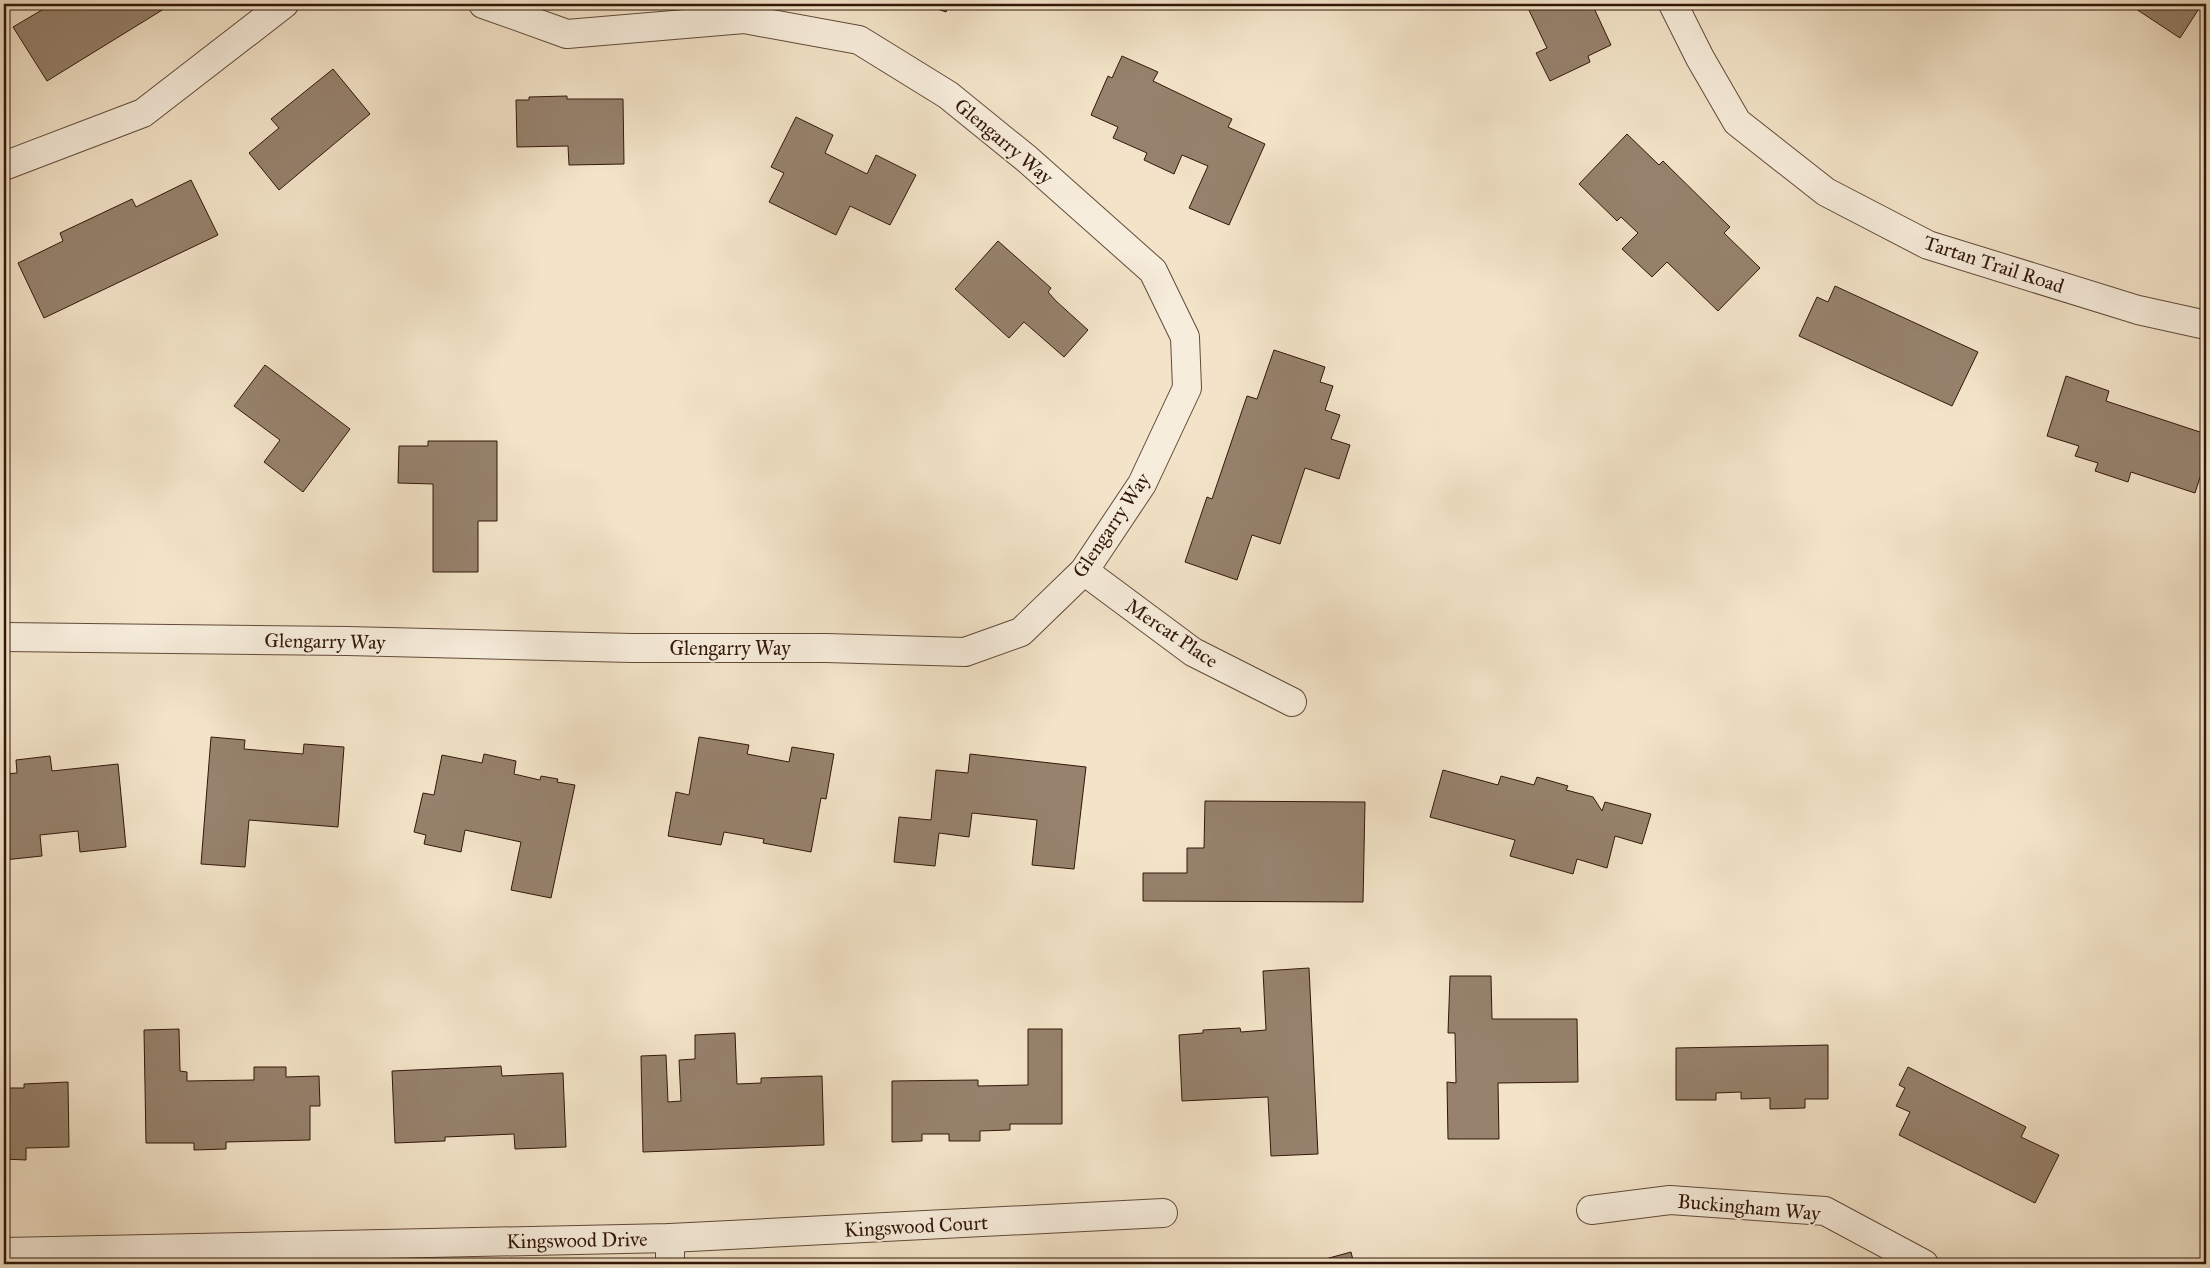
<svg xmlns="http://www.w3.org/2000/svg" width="2210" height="1268" font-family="'IM FELL Great Primer',serif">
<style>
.building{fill:#96826d;stroke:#321709}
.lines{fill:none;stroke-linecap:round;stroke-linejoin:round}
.minor-casing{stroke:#624a39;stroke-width:30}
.minor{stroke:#f7eddc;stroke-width:28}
.labels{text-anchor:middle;stroke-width:4;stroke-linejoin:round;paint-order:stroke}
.street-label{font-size:20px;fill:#321709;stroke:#f7eddc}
</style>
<rect width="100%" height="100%" fill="#f3e4c9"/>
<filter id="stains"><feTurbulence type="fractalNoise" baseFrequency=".004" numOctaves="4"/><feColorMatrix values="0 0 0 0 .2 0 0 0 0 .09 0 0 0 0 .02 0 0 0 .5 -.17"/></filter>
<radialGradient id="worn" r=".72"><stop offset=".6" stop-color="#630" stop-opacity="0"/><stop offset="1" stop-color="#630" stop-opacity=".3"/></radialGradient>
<!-- building -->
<g class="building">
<path d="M52,4H172L47,81L13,27Z"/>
<path d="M923,4H949L946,12Z"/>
<path d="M989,4H1001L1000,8Z"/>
<path d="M1526,4H1596L1593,6L1611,45L1588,56L1590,62L1550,81L1536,53L1547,48Z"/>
<path d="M2139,4H2202L2180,38L2136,9Z"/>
<path d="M1122,56L1158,72L1153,81L1232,119L1228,127L1265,144L1229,225L1189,208L1208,166L1182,155L1174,174L1144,160L1147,153L1113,138L1118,127L1091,115L1108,76L1112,78Z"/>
<path d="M333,69L370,114L279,190L249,153L279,128L271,119Z"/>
<path d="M567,96V99H623L624,164L569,165L568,146L517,147L516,100H529V97Z"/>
<path d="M796,117L833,135L825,153L867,174L876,155L916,175L890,225L850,206L836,235L769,202L784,173L771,167Z"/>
<path d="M1627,134L1659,165L1663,161L1730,227L1724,233L1760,268L1718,311L1667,262L1652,277L1622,249L1638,233L1621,217L1617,221L1579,184Z"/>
<path d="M191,180L218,235L44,318L18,263L63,241L60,233L132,199L136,207Z"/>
<path d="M998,241L1051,288L1048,292L1056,301L1088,330L1064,357L1024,322L1009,338L955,289Z"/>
<path d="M1835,286L1978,352L1952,406L1799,336L1817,297L1828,302Z"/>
<path d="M1274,350L1325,367L1320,382L1333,386L1325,410L1340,415L1331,439L1350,445L1339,479L1305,468L1280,544L1252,535L1237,580L1185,562L1207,497L1212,499L1247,396L1257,399Z"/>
<path d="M265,365L350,429L303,492L264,462L280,440L234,406Z"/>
<path d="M2066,376L2109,391L2106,401L2203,433L2206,429V475L2201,474L2195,493L2131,472L2128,482L2095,471L2098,463L2075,456L2079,446L2047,436Z"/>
<path d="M428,441H497V521H478V572H433V484L398,483L399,446H428Z"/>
<path d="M211,737L245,740L244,749L303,754L304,744L344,747L338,827L249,820L245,867L201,864Z"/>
<path d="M699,737L749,745L747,754L789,762L792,747L834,754L826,799L821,798L811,852L763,843L764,839L724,832L721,845L668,836L676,792L689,795Z"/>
<path d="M484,754L516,761L514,774L540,780L541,776L558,779L557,782L575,785L551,898L511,890L521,842L465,830L461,852L424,844L426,835L414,832L423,793L434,795L442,755L482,763Z"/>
<path d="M970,754L1086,767L1074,869L1032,865L1037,820L972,813L969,837L939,833L935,866L894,862L899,817L931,820L936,770L968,773Z"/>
<path d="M50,756L52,771L118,764L126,847L80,852L78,831L40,835L42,856L4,860V774L17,773L16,760Z"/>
<path d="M1443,770L1498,785L1501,776L1534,785L1537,777L1568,786L1566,790L1593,797L1602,811L1605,802L1651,814L1642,844L1615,836L1607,868L1577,859L1573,874L1510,856L1515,840L1430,817Z"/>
<path d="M1205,801L1365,802L1363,902L1143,901V873H1187V848H1204Z"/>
<path d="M1309,968L1318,1154L1271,1156L1268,1097L1182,1101L1179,1035L1203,1033V1030L1240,1028L1241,1032L1266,1030L1263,971Z"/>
<path d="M1450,976H1491L1492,1019H1577L1578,1082L1498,1083L1499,1139H1448L1447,1082L1456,1083L1455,1033H1448Z"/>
<path d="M179,1029L180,1071L187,1072V1081L254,1080V1067H286V1077L319,1076L320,1106H310V1140L226,1142V1149L194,1150V1143H146L144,1030Z"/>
<path d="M1028,1029H1062V1124H1010V1130L980,1131V1141H949V1134H922V1141L892,1142V1081L978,1080V1086L1028,1085Z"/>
<path d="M735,1033L737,1084L761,1083V1078L822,1076L824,1145L643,1152L641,1056L666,1055L668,1102L681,1101L679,1060L695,1059V1035Z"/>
<path d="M1828,1045V1099H1805V1108L1770,1109V1098L1741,1099V1092L1716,1093V1100H1676V1048Z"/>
<path d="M501,1066L502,1076L563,1073L566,1147L515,1149L514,1134L445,1137V1141L395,1143L392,1071Z"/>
<path d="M1908,1067L2026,1127L2021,1137L2059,1155L2035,1203L1899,1135L1910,1112L1896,1106L1905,1088L1899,1085Z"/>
<path d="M68,1082L69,1147L26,1148V1160L4,1159V1088H24V1084Z"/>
<path d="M1351,1252L1354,1264H1307Z"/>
</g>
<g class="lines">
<defs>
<g id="minor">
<path d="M1673,4L1700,58L1737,122L1826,192L1928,245L2138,310L2206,325"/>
<path d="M4,166L143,113L284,4"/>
<path d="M1084,571L1193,652L1292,702"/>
<path d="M4,637L347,641L632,648H826L965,652L1021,632L1084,571L1142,484L1187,388L1185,337L1153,271L1027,159L948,95L859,40L744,19L567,34L483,4"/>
<path d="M1591,1210L1670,1200L1825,1211L1924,1264"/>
<path d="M4,1252L670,1238L1163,1213"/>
<path d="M670,1264V1238"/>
</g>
</defs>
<!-- minor casing -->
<use href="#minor" class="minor-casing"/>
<!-- minor -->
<use href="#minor" class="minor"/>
</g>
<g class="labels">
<!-- street labels -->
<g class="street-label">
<text transform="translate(1004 141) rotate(40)" y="7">Glengarry Way</text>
<text transform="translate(1994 264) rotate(18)" y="7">Tartan Trail Road</text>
<text transform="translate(1111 525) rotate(-56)" y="7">Glengarry Way</text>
<text transform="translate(1172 633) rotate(34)" y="7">Mercat Place</text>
<text transform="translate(325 641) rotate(1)" y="7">Glengarry Way</text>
<text x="730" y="655">Glengarry Way</text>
<text transform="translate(1749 1207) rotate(5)" y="7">Buckingham Way</text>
<text transform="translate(916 1226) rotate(-3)" y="7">Kingswood Court</text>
<text transform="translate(577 1240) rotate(-1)" y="7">Kingswood Drive</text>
</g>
</g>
<!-- margin -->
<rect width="2210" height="1268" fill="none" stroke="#f3e4c9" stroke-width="20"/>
<rect x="5" y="5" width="2200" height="1258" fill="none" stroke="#321709" stroke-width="2.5"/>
<rect x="10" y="10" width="2190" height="1248" fill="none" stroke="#321709"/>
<rect width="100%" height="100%" filter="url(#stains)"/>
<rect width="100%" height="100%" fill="url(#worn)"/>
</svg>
